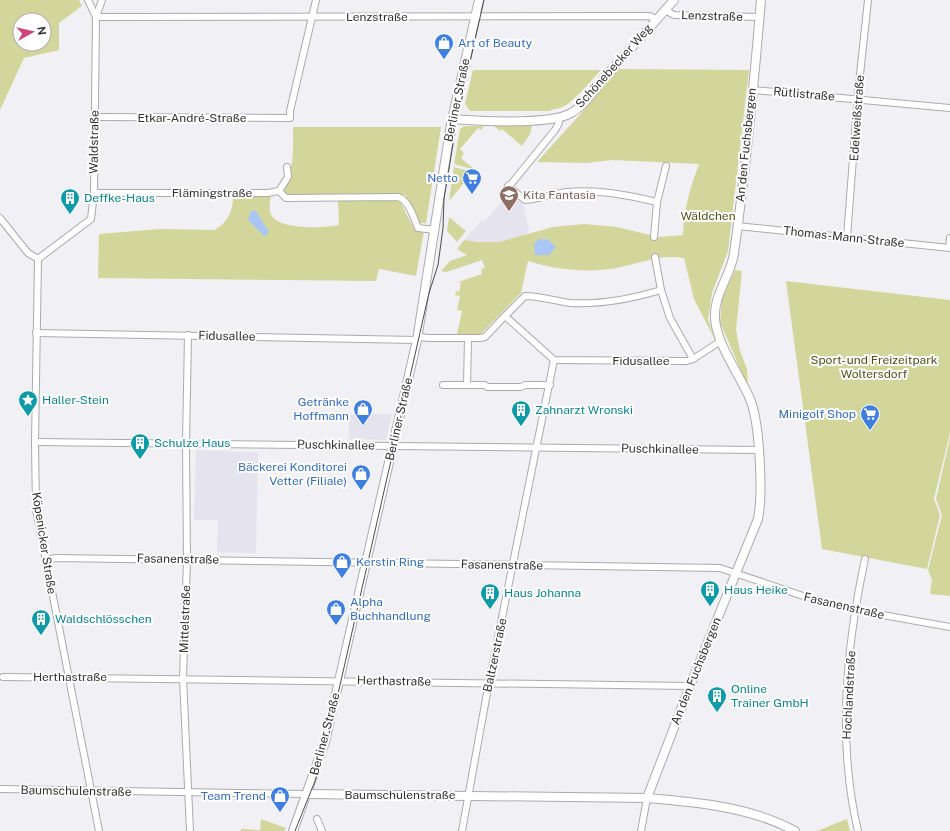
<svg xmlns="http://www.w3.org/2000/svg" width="950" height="831" font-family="'Public Sans',sans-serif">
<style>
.built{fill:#e4e3ee}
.green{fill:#d3d69a;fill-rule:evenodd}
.water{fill:#aac6f7}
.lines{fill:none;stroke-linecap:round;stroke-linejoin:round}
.minor-casing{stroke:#ababaf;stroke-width:8}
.tertiary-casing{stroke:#ababaf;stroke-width:10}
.minor{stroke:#fff;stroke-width:6}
.tertiary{stroke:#fff;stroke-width:8}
.tram{stroke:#4b4b4d;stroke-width:1}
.labels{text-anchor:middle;stroke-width:4;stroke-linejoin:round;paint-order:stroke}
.street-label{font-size:12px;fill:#323233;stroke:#fff}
.shop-label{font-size:12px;fill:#366cbe;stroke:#fff;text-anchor:end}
.education-label{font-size:12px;fill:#785e54;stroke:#fff;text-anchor:start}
.culture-label{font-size:12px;fill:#0d838f;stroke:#fff;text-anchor:start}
.park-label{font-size:12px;fill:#4f5019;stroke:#fff}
</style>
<rect width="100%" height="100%" fill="#f1f1f5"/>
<!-- built -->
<g class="built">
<path d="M516,196L523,204L529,229L527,234L513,239L492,243L464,240L482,220L484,222L504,199L509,203Z"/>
<path d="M349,414H392L386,440L349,439Z"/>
<path d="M196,450L258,452L256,553L217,552L218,520H194Z"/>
</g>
<!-- green -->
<g class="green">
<path d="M0,0H79L82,6L59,23V50L24,58L0,110ZM20,20H44V44H20Z"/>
<path d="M617,69L749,70L728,251L712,293L708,319L714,338L694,299L684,258C658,254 642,263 617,268C587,273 557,270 528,261L521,293L481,334H457L462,311L457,310L460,296L455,295L456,291L459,292L461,283L458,282L482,274L481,269L485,268L482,260L446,272L441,271L450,261L467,255L457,249L464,240L478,242H499L553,227L585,224L617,227L658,237L683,235C684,209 690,188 699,164L612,160L587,163L537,162L593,100Z"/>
<path d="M473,70H601L583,90L568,104L560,108L548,111H470L465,104Z"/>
<path d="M464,126H484L481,130L478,128L460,149L464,153L461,158L475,170L454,164L460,129Z"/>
<path d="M494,126H532L530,134L522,146L502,129L500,131Z"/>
<path d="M293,127H441L426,223H420L405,195H289L282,190C295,169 293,150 293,127Z"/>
<path d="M454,167L473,172L449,201Z"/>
<path d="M233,196H271C270,201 269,207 270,212C275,231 324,228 339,225L338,198L399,199L413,227L424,231L416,276L379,269L376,281L98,278L99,234L160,229L214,230C228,223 233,211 233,196Z"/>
<path d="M449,217L466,231L457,242L447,231Z"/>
<path d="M735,270L742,271L736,330L740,351L747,369L748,387L720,322L722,300Z"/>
<path d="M786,281L950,300V433L934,499L940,515L927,569L822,549Z"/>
<path d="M950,438V596L930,594L932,580L928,570L942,515L936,499Z"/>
<path d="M261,819L286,828L284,831H241V829L260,830Z"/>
<path d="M847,819L850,831H817Z"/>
</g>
<!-- water -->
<g class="water">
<path d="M251,211H256L269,232L266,235L264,236L248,220Z"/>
<path d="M539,239H547L556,247L549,255H535L534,244Z"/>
</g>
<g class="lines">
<defs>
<g id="minor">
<path d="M102,0L96,17L650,16L656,20"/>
<path d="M665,10L674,15L760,17"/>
<path d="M753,90L950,108"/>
<path d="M94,117L290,118V111L316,0"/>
<path d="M508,186L525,200C539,199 553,194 567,192C598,189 627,195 657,202"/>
<path d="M279,191L286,198L398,197C409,200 414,219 418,228L435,230"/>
<path d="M94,193H268L279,191L288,177L287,167"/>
<path d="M503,194L555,130L559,123L558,118"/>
<path d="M0,218L28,253L38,259L35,442L36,510L99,831"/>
<path d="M737,226L950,248"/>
<path d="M654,237L657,202L666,166"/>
<path d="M847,237L858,93L868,0"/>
<path d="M949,248L950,238"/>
<path d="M655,257L661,290L670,318L693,359"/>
<path d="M38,259L91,219L94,193L96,17L88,0"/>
<path d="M505,316L525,296C540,296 555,301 570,303C602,305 631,299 661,290"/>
<path d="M36,333L417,340"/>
<path d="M188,335L186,443L187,560L183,678L190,831"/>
<path d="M418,337L429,338H480L485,337L505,316L554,360L687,361L693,359L721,341"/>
<path d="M443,385H485L487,387H521L525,385H550"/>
<path d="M467,385L468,338"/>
<path d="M35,442L758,450"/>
<path d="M45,560L56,558L720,568L803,596L855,610L950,627"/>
<path d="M3,677L690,686"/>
<path d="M0,789L307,794"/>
<path d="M317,819L322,831"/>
<path d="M462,831L489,682L554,360"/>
<path d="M641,831L647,798"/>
<path d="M858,831C837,742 846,648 865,559"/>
</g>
<g id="tertiary">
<path d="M452,119C477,121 548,125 569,114C584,107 595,89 605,77C628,52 651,26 674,0"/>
<path d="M307,794L647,798C696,802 751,807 795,831"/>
<path d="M647,798L690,686L758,519C763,493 760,423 750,399C740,375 717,345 715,319C713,295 731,276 734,253C746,169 754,84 761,0"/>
<path d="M293,831L325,742L417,340L451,124L479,0"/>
</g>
</defs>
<!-- minor casing -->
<use href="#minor" class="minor-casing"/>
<!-- tertiary casing -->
<use href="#tertiary" class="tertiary-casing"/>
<!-- minor -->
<use href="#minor" class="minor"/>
<!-- tertiary -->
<use href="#tertiary" class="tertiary"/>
<!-- tram -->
<path class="tram" d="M295,831L315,781L328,738L429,293L438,265L443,228L444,199L457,120L484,0"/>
</g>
<!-- icons -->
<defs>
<symbol id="shop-pin" viewBox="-11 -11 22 30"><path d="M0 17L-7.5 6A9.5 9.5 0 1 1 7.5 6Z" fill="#3f7fe0" stroke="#fff"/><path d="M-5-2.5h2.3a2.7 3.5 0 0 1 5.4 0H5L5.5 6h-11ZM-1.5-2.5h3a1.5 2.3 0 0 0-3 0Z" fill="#fff"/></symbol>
<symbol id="supermarket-pin" viewBox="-11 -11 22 30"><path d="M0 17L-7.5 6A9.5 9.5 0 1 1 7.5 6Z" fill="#3f7fe0" stroke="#fff"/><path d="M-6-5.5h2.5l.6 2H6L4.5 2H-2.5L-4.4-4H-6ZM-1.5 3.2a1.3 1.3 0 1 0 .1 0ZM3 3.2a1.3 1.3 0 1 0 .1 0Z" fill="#fff"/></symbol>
<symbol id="school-pin" viewBox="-11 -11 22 30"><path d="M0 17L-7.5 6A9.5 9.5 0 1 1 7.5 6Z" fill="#8d6e63" stroke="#fff"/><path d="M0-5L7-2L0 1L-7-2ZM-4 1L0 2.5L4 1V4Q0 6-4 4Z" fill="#fff"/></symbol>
<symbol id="building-pin" viewBox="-11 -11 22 30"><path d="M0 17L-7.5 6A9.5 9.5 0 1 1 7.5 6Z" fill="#0f9aa8" stroke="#fff"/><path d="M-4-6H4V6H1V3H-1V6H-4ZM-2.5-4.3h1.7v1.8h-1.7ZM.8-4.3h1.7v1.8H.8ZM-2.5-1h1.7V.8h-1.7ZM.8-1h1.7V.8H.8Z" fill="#fff"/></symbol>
<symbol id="sight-pin" viewBox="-11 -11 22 30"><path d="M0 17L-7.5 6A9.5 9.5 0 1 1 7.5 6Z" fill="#0f9aa8" stroke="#fff"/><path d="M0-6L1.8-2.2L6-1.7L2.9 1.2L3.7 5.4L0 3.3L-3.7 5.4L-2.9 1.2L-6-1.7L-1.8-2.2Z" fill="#fff"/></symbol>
</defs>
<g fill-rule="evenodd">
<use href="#shop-pin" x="433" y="32" width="22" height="30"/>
<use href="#supermarket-pin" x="461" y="167" width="22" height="30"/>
<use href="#school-pin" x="498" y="184" width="22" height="30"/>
<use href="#building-pin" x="59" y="187" width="22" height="30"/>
<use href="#sight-pin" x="17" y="389" width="22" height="30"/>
<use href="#shop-pin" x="352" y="398" width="22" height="30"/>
<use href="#building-pin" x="510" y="399" width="22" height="30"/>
<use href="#supermarket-pin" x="859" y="403" width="22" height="30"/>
<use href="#building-pin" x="129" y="432" width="22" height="30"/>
<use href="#shop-pin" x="350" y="463" width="22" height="30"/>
<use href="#shop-pin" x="331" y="551" width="22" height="30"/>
<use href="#building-pin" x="699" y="579" width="22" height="30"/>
<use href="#building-pin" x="479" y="582" width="22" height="30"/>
<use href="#shop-pin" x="325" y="598" width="22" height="30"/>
<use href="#building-pin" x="30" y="608" width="22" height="30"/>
<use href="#building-pin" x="706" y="685" width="22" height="30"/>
<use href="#shop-pin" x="269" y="785" width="22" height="30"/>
</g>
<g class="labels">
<!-- street labels -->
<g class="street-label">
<text transform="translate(712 16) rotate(2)" y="4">Lenzstraße</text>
<text x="377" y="21">Lenzstraße</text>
<text transform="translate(614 66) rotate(-48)" y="4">Schönebecker Weg</text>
<text transform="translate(804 94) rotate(5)" y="4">Rütlistraße</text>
<text transform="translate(457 100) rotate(-78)" y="4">Berliner Straße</text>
<text x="192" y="122">Etkar-André-Straße</text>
<text transform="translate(857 118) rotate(-86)" y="4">Edelweißstraße</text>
<text transform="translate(94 142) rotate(-89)" y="4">Waldstraße</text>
<text transform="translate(746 145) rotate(-84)" y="4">An den Fuchsbergen</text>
<text x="212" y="197">Flämingstraße</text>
<text transform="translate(844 237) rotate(6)" y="4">Thomas-Mann-Straße</text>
<text transform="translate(227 336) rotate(1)" y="4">Fidusallee</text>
<text x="641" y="365">Fidusallee</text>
<text transform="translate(399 419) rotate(-77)" y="4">Berliner Straße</text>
<text transform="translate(336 445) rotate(1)" y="4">Puschkinallee</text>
<text transform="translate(660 449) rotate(1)" y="4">Puschkinallee</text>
<text transform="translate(44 543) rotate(81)" y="4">Köpenicker Straße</text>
<text transform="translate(178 559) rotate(1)" y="4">Fasanenstraße</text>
<text transform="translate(502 565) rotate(1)" y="4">Fasanenstraße</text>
<text transform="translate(844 606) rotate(13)" y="4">Fasanenstraße</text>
<text transform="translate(185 619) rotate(-88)" y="4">Mittelstraße</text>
<text transform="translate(495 655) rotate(-78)" y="4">Baltzerstraße</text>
<text transform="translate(696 671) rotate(-68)" y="4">An den Fuchsbergen</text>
<text x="70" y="681">Herthastraße</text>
<text transform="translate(394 681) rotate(1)" y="4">Herthastraße</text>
<text transform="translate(849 695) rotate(-87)" y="4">Hochlandstraße</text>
<text transform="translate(325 734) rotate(-75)" y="4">Berliner Straße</text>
<text transform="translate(76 791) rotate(1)" y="4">Baumschulenstraße</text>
<text x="400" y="799">Baumschulenstraße</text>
</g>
<!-- shop labels -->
<g class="shop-label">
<text x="458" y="47" text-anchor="start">Art of Beauty</text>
<text x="458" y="182">Netto</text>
<text x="349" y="406">Getränke<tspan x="349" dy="14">Hoffmann</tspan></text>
<text x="856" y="418">Minigolf Shop</text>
<text x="347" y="471">Bäckerei Konditorei<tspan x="347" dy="14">Vetter (Filiale)</tspan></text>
<text x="356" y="566" text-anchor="start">Kerstin Ring</text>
<text x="350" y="606" text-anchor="start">Alpha<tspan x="350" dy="14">Buchhandlung</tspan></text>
<text x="266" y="800">Team Trend</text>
</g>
<!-- education labels -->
<g class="education-label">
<text x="523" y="199">Kita Fantasia</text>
</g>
<!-- culture labels -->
<g class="culture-label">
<text x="84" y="202">Deffke-Haus</text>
<text x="42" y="404">Haller-Stein</text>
<text x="535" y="414">Zahnarzt Wronski</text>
<text x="154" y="447">Schulze Haus</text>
<text x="724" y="594">Haus Heike</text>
<text x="504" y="597">Haus Johanna</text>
<text x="55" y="623">Waldschlösschen</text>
<text x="731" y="693">Online<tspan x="731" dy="14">Trainer GmbH</tspan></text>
</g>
<!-- park labels -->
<g class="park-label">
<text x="708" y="220">Wäldchen</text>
<text x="874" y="364">Sport- und Freizeitpark<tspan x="874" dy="14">Woltersdorf</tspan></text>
</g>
</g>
<!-- north arrow -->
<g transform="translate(32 32) rotate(82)"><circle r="19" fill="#ffffff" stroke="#adadad"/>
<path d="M0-3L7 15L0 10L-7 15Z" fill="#d04579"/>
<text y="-6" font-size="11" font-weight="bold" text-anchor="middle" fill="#323233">N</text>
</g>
</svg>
